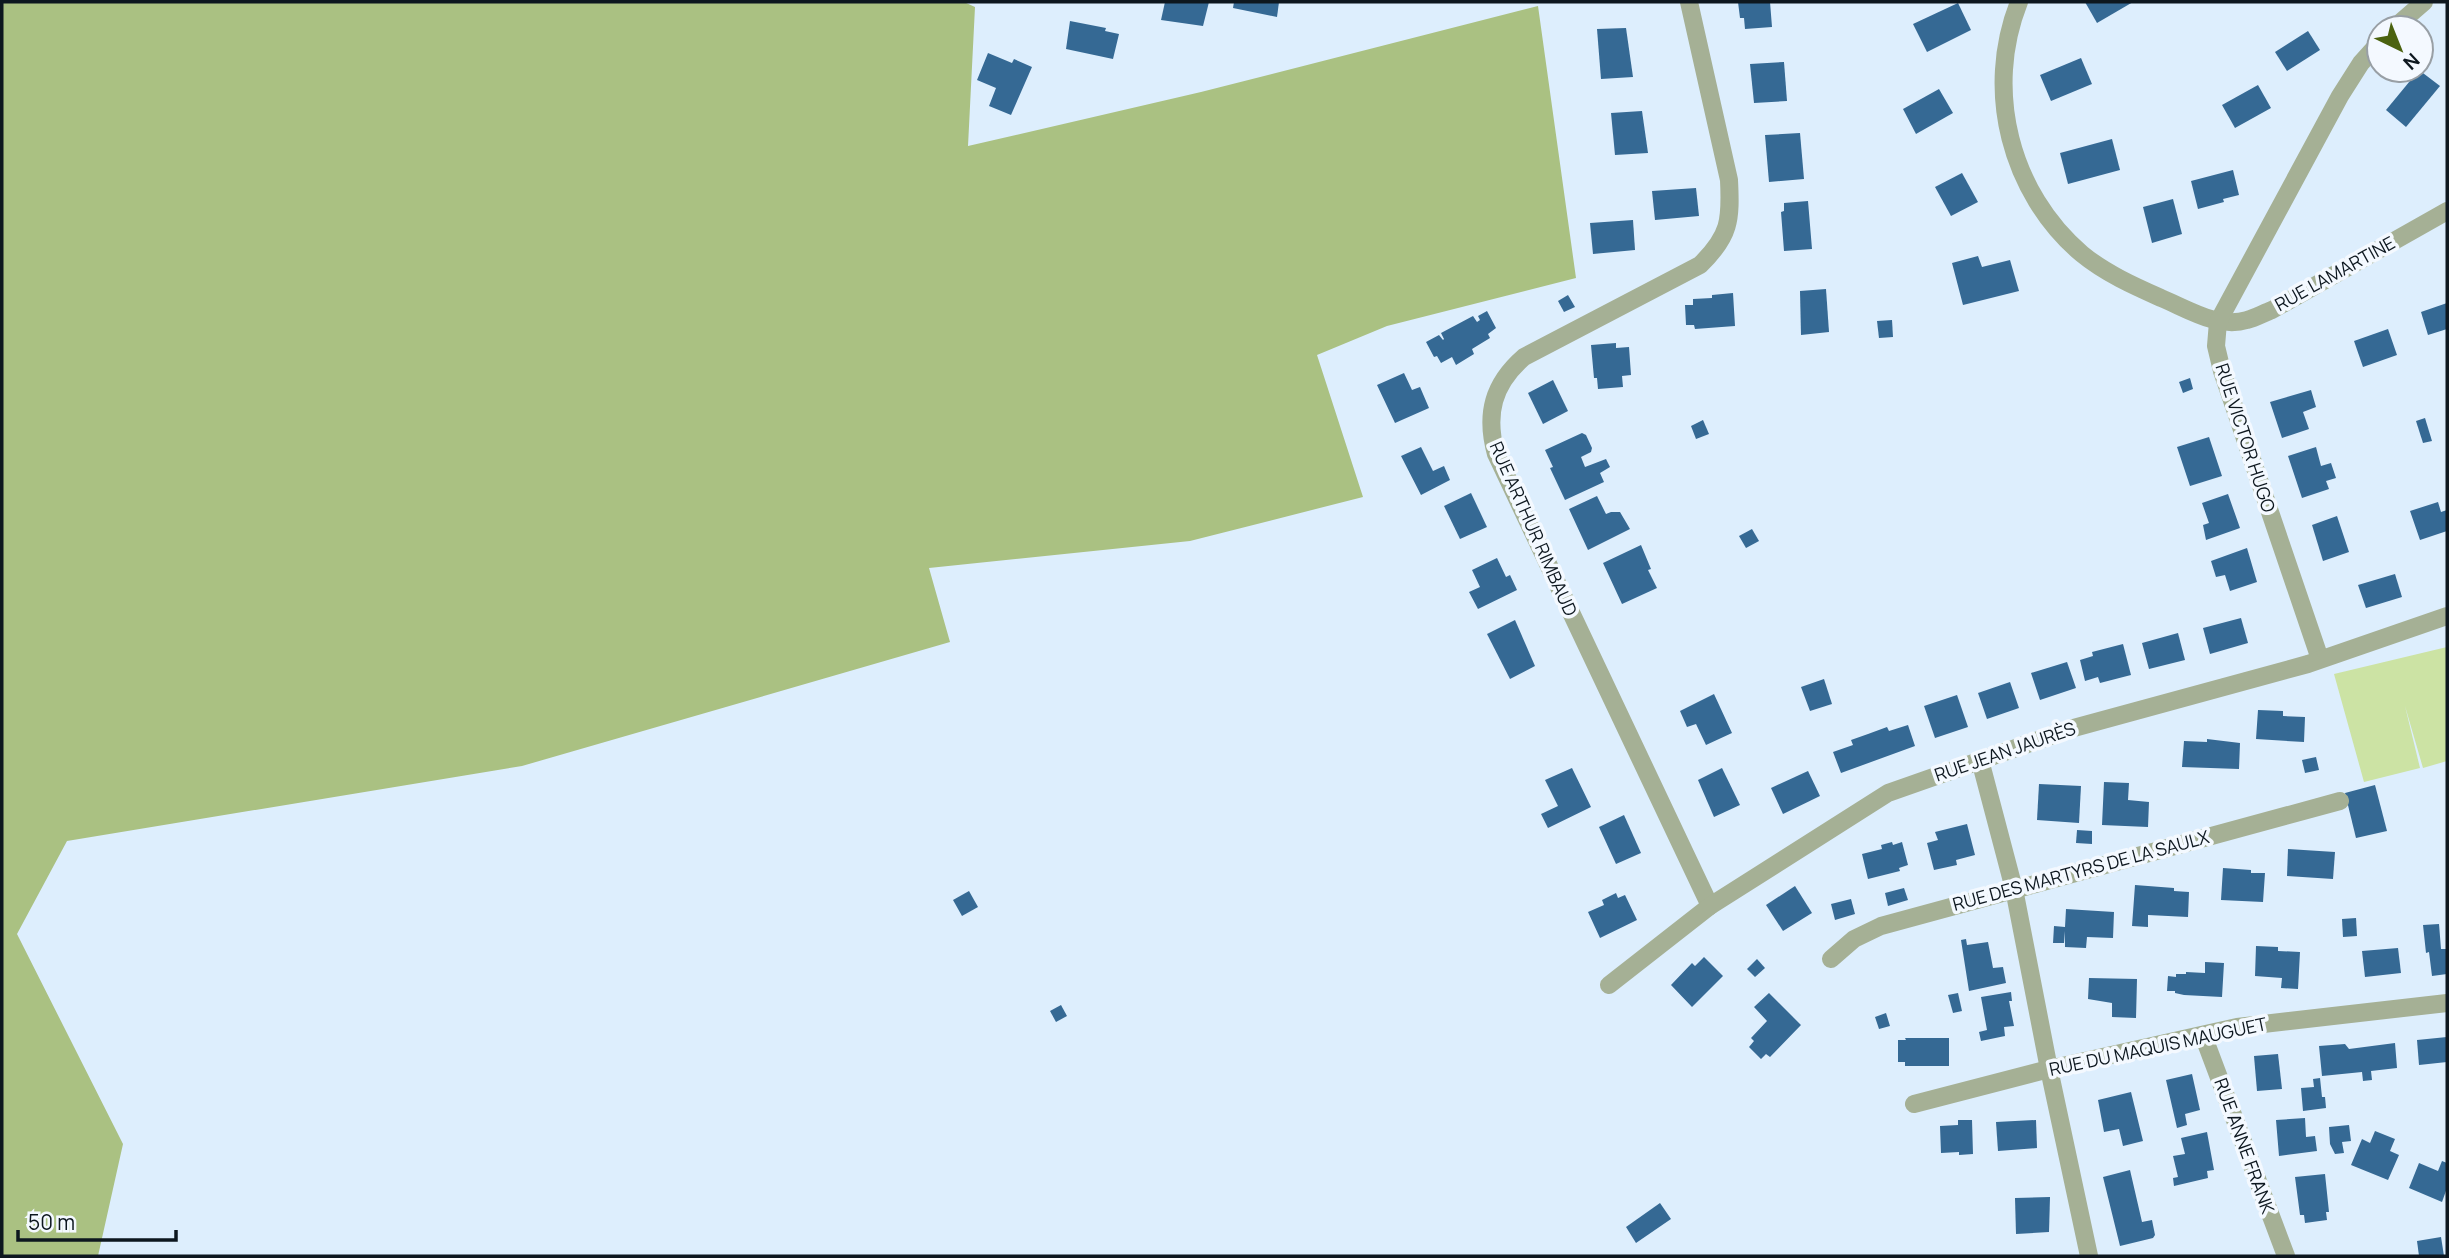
<svg xmlns="http://www.w3.org/2000/svg" width="2449" height="1258" font-family="Manrope,sans-serif">
<style>
.green{fill:#cce3a4}
.forest{fill:#aac182}
.building{fill:#356994}
.lines{fill:none;stroke-linecap:round;stroke-linejoin:round}
.street{stroke:#a5b095;stroke-width:18}
.labels{text-anchor:middle;stroke-width:7;stroke-linejoin:round;paint-order:stroke}
.street-label{font-size:18px;fill:#0d171f;stroke:#f4f9ff}
</style>
<rect width="100%" height="100%" fill="#ddeefd"/>
<!-- green -->
<path class="green" d="M2447,647V761L2423,768L2405,706L2420,768L2364,782L2334,674Z"/>
<!-- forest -->
<path class="forest" d="M2,2H964L975,7L968,146L1201,92L1538,6L1576,278L1387,326L1317,355L1363,497L1190,541L929,568L950,642L522,766L67,841L17,934L123,1144L98,1256H2Z"/>
<!-- building -->
<g class="building">
<path d="M1165,2H1209L1203,26L1161,20Z"/>
<path d="M1234,2H1279L1277,17L1233,8Z"/>
<path d="M1738,2H1770L1772,27L1745,29L1744,18H1740Z"/>
<path d="M2085,2H2133L2097,23Z"/>
<path d="M1958,3L1971,30L1927,52L1913,24Z"/>
<path d="M1070,21L1106,28L1105,31L1119,34L1113,59L1066,49Z"/>
<path d="M1626,28L1633,77L1601,79L1597,29Z"/>
<path d="M2308,31L2320,50L2287,71L2275,52Z"/>
<path d="M988,53L1012,63L1014,59L1032,67L1011,115L989,106L996,88L977,80Z"/>
<path d="M2081,58L2092,84L2051,101L2040,75Z"/>
<path d="M1784,62L1787,101L1754,103L1750,64Z"/>
<path d="M2419,70L2440,86L2406,127L2386,110Z"/>
<path d="M2258,85L2271,108L2235,128L2222,105Z"/>
<path d="M1939,89L1953,113L1916,134L1903,109Z"/>
<path d="M1642,111L1648,153L1615,155L1611,113Z"/>
<path d="M1800,133L1804,179L1769,182L1765,135Z"/>
<path d="M2112,139L2120,170L2068,184L2060,153Z"/>
<path d="M2233,170L2239,195L2223,199L2224,202L2198,209L2191,181Z"/>
<path d="M1962,173L1978,202L1951,216L1935,187Z"/>
<path d="M1696,188L1699,216L1655,220L1652,191Z"/>
<path d="M2173,199L2182,234L2152,243L2143,207Z"/>
<path d="M1808,201L1812,249L1784,251L1781,212L1784,211V203Z"/>
<path d="M1633,220L1635,250L1593,254L1590,223Z"/>
<path d="M1978,256L1982,267L2010,260L2019,291L1963,305L1952,263Z"/>
<path d="M1826,289L1829,332L1801,335L1800,291Z"/>
<path d="M1733,293L1735,326L1695,329L1694,325H1686L1685,305H1693V299L1712,298V295Z"/>
<path d="M1568,295L1575,307L1564,312L1558,301Z"/>
<path d="M2447,303V329L2428,335L2421,312Z"/>
<path d="M1487,311L1496,328L1488,334L1490,338L1472,349L1474,354L1456,365L1452,357L1441,363L1437,356L1434,357L1426,342L1439,335L1443,340L1444,339L1441,333L1473,316L1477,322L1480,320L1478,316Z"/>
<path d="M1892,320L1893,337L1879,338L1877,321Z"/>
<path d="M2388,329L2397,355L2363,367L2354,341Z"/>
<path d="M1616,343V348L1629,347L1631,375L1622,376L1623,387L1598,389L1597,378H1594L1591,345Z"/>
<path d="M1404,373L1412,390L1420,387L1429,408L1395,423L1377,385Z"/>
<path d="M2190,378L2193,389L2183,393L2179,382Z"/>
<path d="M1553,380L1568,411L1543,424L1528,393Z"/>
<path d="M2311,390L2316,407L2303,412L2309,429L2282,438L2270,402Z"/>
<path d="M2425,418L2432,441L2423,443L2416,421Z"/>
<path d="M1703,420L1709,434L1696,439L1691,426Z"/>
<path d="M1582,433L1586,435L1592,448L1591,452L1581,457L1585,467L1606,459L1610,467L1600,473L1604,482L1565,500L1550,468L1553,467L1545,450Z"/>
<path d="M2209,437L2222,476L2190,486L2177,447Z"/>
<path d="M1421,447L1433,471L1444,466L1450,480L1421,495L1401,456Z"/>
<path d="M2316,447L2321,466L2331,463L2336,478L2326,481L2329,489L2302,498L2288,456Z"/>
<path d="M1471,493L1487,527L1460,539L1444,506Z"/>
<path d="M2228,494L2240,528L2206,540L2203,525L2209,523L2202,503Z"/>
<path d="M1597,496L1606,514L1611,512H1620L1630,529L1588,550L1569,509Z"/>
<path d="M2438,502L2441,512L2447,510V531L2420,540L2410,511Z"/>
<path d="M2337,516L2349,552L2323,561L2312,525Z"/>
<path d="M1752,529L1759,541L1746,548L1739,536Z"/>
<path d="M1641,545L1651,569L1648,570L1657,588L1622,604L1603,563Z"/>
<path d="M2247,548L2257,582L2230,591L2225,575L2216,577L2211,561Z"/>
<path d="M1497,558L1506,577L1510,575L1517,590L1478,609L1469,592L1480,587L1472,570Z"/>
<path d="M2395,574L2402,597L2366,608L2358,585Z"/>
<path d="M2241,618L2248,643L2210,654L2203,628Z"/>
<path d="M1515,620L1535,666L1510,679L1487,634Z"/>
<path d="M2178,633L2185,660L2149,669L2142,643Z"/>
<path d="M2123,644L2131,675L2100,683L2098,677L2085,681L2080,660L2093,656L2092,652Z"/>
<path d="M2067,662L2076,688L2040,700L2031,673Z"/>
<path d="M1824,679L1832,704L1810,711L1801,687Z"/>
<path d="M2010,682L2019,708L1987,719L1978,693Z"/>
<path d="M1714,694L1732,733L1706,745L1696,724L1687,727L1680,711Z"/>
<path d="M1957,695L1968,727L1935,738L1924,706Z"/>
<path d="M2258,710L2283,711V716L2305,717L2304,742L2256,739Z"/>
<path d="M1908,725L1915,746L1841,773L1833,752L1853,745L1851,740L1868,734L1887,727L1889,731Z"/>
<path d="M2207,739L2240,743L2239,769L2182,767L2184,741L2207,742Z"/>
<path d="M2316,757L2319,770L2305,773L2302,760Z"/>
<path d="M1572,768L1591,807L1548,828L1541,814L1558,806L1545,780Z"/>
<path d="M1722,768L1740,805L1714,817L1698,780Z"/>
<path d="M1808,771L1820,796L1783,814L1771,788Z"/>
<path d="M2104,782L2129,783L2128,800L2149,802L2148,827L2102,825Z"/>
<path d="M2039,784L2081,786L2079,823L2037,820Z"/>
<path d="M2375,785L2387,831L2356,838L2345,793Z"/>
<path d="M1624,815L1641,853L1616,864L1599,827Z"/>
<path d="M1967,824L1975,855L1956,860L1957,865L1934,870L1927,843L1938,840L1935,832Z"/>
<path d="M2077,830L2092,831V844L2076,843Z"/>
<path d="M1892,842L1893,845L1902,842L1908,865L1899,868L1900,871L1868,879L1862,854L1882,849L1881,845Z"/>
<path d="M2288,849L2335,852L2333,879L2287,876Z"/>
<path d="M2223,868L2251,870V873H2265L2263,902L2221,900Z"/>
<path d="M2135,885L2174,888V891L2189,892L2188,917L2148,915V927L2132,926Z"/>
<path d="M1795,886L1812,913L1783,931L1766,905Z"/>
<path d="M1904,888L1908,900L1888,906L1885,893Z"/>
<path d="M969,891L978,907L962,916L953,900Z"/>
<path d="M1616,893L1618,898L1625,895L1637,920L1600,938L1588,912L1604,905L1602,900Z"/>
<path d="M1851,899L1855,914L1835,920L1831,904Z"/>
<path d="M2066,909L2114,912L2113,938L2087,937L2086,948L2065,947V931L2064,943H2053L2054,926L2065,927Z"/>
<path d="M2356,918L2357,936L2343,937L2342,919Z"/>
<path d="M2439,924L2441,949H2447V974L2432,976L2429,952L2426,953L2423,925Z"/>
<path d="M1966,939L1967,945L1988,942L1993,968L2003,967L2006,983L1969,991L1961,940Z"/>
<path d="M2256,946L2278,947V951L2300,952L2298,989L2281,988L2282,978L2255,976Z"/>
<path d="M2398,948L2401,973L2365,977L2362,951Z"/>
<path d="M1704,957L1723,976L1692,1007L1671,985L1692,963L1695,966Z"/>
<path d="M1757,959L1765,968L1755,977L1747,969Z"/>
<path d="M2205,962L2224,963L2222,997L2184,995L2175,993V991H2167L2168,976L2176,977V974H2186V972L2205,973Z"/>
<path d="M2089,978L2137,979L2136,1018L2112,1017V1003L2088,999Z"/>
<path d="M2011,992L2012,1001H2009L2014,1026L2004,1027L2005,1036L1981,1041L1979,1032L1987,1030L1981,997Z"/>
<path d="M1769,993L1801,1025L1770,1057L1766,1054L1761,1059L1749,1047L1754,1041L1751,1038L1767,1021L1754,1007Z"/>
<path d="M1958,993L1962,1011L1953,1013L1948,995Z"/>
<path d="M1061,1005L1067,1016L1056,1022L1050,1011Z"/>
<path d="M1886,1013L1890,1026L1879,1029L1875,1017Z"/>
<path d="M2447,1037V1062L2419,1065L2417,1040Z"/>
<path d="M1905,1038H1949V1066H1905V1062H1898V1040H1906Z"/>
<path d="M2395,1043L2397,1068L2371,1071L2372,1080L2363,1081L2362,1072L2322,1076L2319,1046L2345,1044L2349,1049Z"/>
<path d="M2278,1054L2282,1089L2257,1091L2254,1056Z"/>
<path d="M2192,1074L2200,1110L2185,1114L2187,1125L2177,1128L2166,1080Z"/>
<path d="M2320,1078L2322,1097H2325L2326,1108L2303,1111L2301,1088L2314,1087L2313,1079Z"/>
<path d="M2131,1092L2143,1141L2123,1146L2119,1129L2104,1132L2098,1100Z"/>
<path d="M2305,1118L2306,1137L2315,1136L2317,1151L2279,1156L2276,1120Z"/>
<path d="M1958,1120H1972L1973,1154L1959,1155V1152L1941,1153L1940,1126L1958,1125Z"/>
<path d="M2036,1120L2037,1148L1998,1151L1996,1122Z"/>
<path d="M2349,1125L2351,1141L2342,1142L2344,1153L2335,1154L2330,1144L2329,1127Z"/>
<path d="M2375,1131L2395,1139L2390,1151L2399,1155L2388,1180L2351,1165L2362,1139L2370,1143Z"/>
<path d="M2207,1132L2214,1170L2207,1171L2208,1178L2174,1186L2173,1178L2178,1177L2173,1156L2185,1154L2181,1138Z"/>
<path d="M2442,1161L2447,1163V1188L2442,1202L2409,1188L2419,1163L2438,1171Z"/>
<path d="M2130,1170L2142,1222L2152,1220L2155,1235L2153,1238L2120,1246L2103,1177Z"/>
<path d="M2325,1174L2329,1212H2326L2327,1220L2305,1223L2304,1215H2300L2295,1177Z"/>
<path d="M2050,1197L2049,1232L2016,1234L2015,1198Z"/>
<path d="M1660,1203L1671,1219L1636,1243L1626,1227Z"/>
<path d="M2441,1237L2444,1256H2419L2417,1241Z"/>
</g>
<g class="lines">
<!-- street -->
<g class="street">
<path d="M1689,2L1729,180C1731,220 1730,236 1700,265L1524,357C1493,384 1485,414 1496,454L1710,906"/>
<path d="M2019,2C1984,90 2010,193 2082,254C2105,273 2134,286 2161,298C2188,309 2218,329 2247,320C2255,318 2264,313 2272,310L2447,211"/>
<path d="M2394,28L2424,2"/>
<path d="M2320,659L2222,371L2216,346L2218,322L2340,96L2361,63L2379,43"/>
<path d="M1980,760L2014,889L2049,1069L2089,1256"/>
<path d="M1831,959L1854,939L1881,926L2340,801"/>
<path d="M1609,985L1710,906L1888,793L2070,729L2308,664L2447,616"/>
<path d="M2203,1035L2286,1256"/>
<path d="M1914,1104L2049,1069L2237,1027L2447,1003"/>
</g>
</g>
<g class="labels">
<!-- street labels -->
<g class="street-label">
<text transform="translate(2335 274) rotate(-29)" y="6">RUE LAMARTINE</text>
<text transform="translate(2245 438) rotate(72)" y="6">RUE VICTOR HUGO</text>
<text transform="translate(1533 529) rotate(66)" y="6">RUE ARTHUR RIMBAUD</text>
<text transform="translate(2005 752) rotate(-19)" y="6">RUE JEAN JAURÈS</text>
<text transform="translate(2081 871) rotate(-15)" y="6">RUE DES MARTYRS DE LA SAULX</text>
<text transform="translate(2158 1047) rotate(-12)" y="6">RUE DU MAQUIS MAUGUET</text>
<text transform="translate(2244 1146) rotate(70)" y="6">RUE ANNE FRANK</text>
</g>
</g>
<!-- border -->
<rect width="2449" height="1258" fill="none" stroke="#0d171f" stroke-width="7"/>
<!-- north arrow -->
<g transform="translate(2400 49) rotate(137)"><circle r="33" fill="#f4f9ff" stroke="#989fa5" stroke-width="2"/>
<path d="M0-5L12 26L0 18L-12 26Z" fill="#4b6310"/>
<text y="-10" font-size="19" font-weight="bold" text-anchor="middle" fill="#0d171f">N</text>
</g>
<!-- scale -->
<path d="M18 1230v10h158v-10" fill="none" stroke="#0d171f" stroke-width="3.5"/>
<text x="28" y="1230" font-size="21" fill="#0d171f" stroke="#f4f9ff" stroke-width="5" paint-order="stroke">50 m</text>
</svg>
